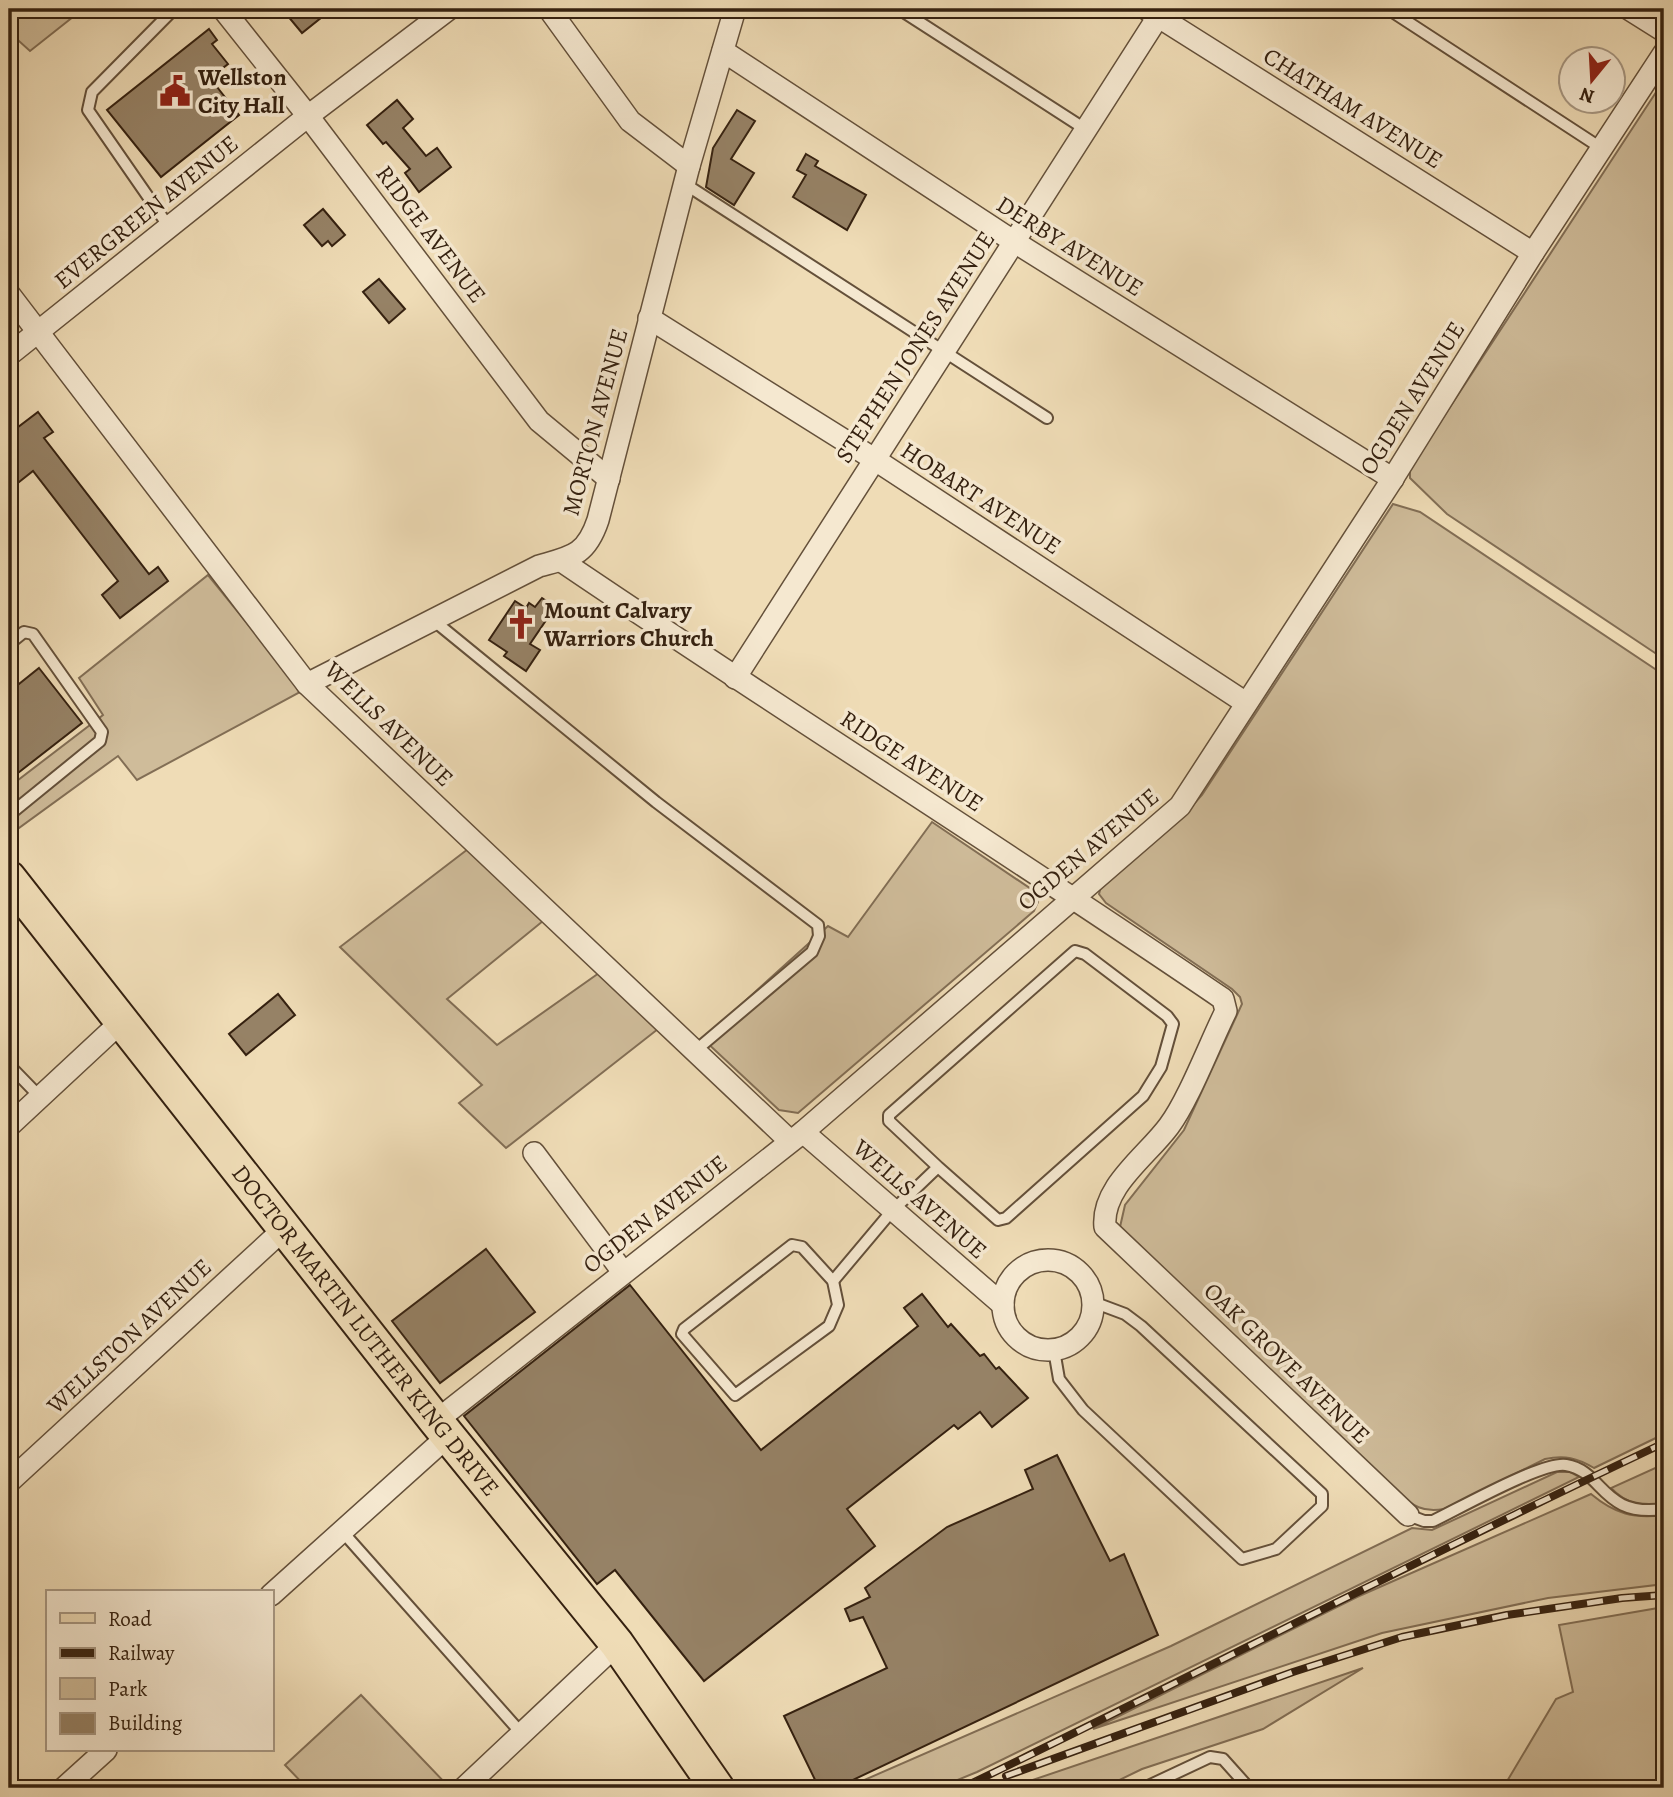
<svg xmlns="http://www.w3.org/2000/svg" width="1673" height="1797" font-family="Alegreya,serif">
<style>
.green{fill:#cfbc9a;stroke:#826e55;stroke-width:2}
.building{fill:#968266;stroke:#352110;stroke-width:2}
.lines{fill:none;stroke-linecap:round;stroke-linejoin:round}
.service-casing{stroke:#64503a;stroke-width:14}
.minor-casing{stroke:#64503a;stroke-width:24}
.primary-casing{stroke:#352110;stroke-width:37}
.service{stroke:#f5e8d0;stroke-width:10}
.minor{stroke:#f5e8d0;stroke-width:21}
.primary{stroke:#efdcb6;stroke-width:33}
.rail-casing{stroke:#352110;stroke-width:8}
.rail{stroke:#f5e8d0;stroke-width:5;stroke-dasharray:16;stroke-linecap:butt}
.labels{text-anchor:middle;stroke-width:7;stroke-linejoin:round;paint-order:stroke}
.poi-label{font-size:24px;font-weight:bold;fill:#352110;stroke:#f5e8d0;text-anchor:start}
.street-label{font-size:24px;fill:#352110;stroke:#f5e8d0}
</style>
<rect width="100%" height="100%" fill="#efdcb6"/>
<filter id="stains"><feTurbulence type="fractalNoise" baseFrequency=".00286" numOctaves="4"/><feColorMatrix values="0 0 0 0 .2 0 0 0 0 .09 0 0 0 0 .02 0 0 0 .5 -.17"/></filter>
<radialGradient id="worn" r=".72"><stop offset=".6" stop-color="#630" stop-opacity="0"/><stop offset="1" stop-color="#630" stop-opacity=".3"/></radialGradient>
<!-- green -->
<g class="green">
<path d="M9,9H83L30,51L19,41L9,49Z"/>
<path d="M1664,80V659L1447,514L1410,478V468Z"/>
<path d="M1393,504L1420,512L1664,675V1434L1594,1468C1577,1458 1565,1455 1545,1459L1444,1509C1423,1513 1413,1506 1397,1492L1120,1227L1125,1205L1184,1130L1242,1004L1240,997L1232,989L1106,903L1099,894L1101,886L1184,815L1202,795Z"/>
<path d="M208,575L302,691L137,780L118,756L12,833L9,829V787L103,715L79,678Z"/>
<path d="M932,822L1034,891L1038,902L1034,911L798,1113L779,1110L703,1039L828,926L848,937Z"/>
<path d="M468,849L543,921L447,999L497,1045L599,973L658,1029L506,1148L459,1103L482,1085L340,947Z"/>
<path d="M1664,1464V1504C1643,1507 1626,1504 1611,1488Z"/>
<path d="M1557,1472H1570L1579,1477L977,1772L938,1788H846L1171,1646L1412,1528L1432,1530Z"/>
<path d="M1591,1494C1615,1514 1634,1519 1664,1515V1584L1548,1598L1382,1633L1093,1729L1357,1597Z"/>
<path d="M1664,1607V1788H1503L1556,1699L1573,1692L1559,1625Z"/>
<path d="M1363,1668L1263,1729L1142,1769L1103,1788H1009Z"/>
<path d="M361,1695L449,1787L307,1788L285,1765Z"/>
</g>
<!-- building -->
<g class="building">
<path d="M282,9H315L322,17L302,33Z"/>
<path d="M209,29L217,40L212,44L228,64L210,78L239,115L161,177L107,110Z"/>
<path d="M397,100L413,119L403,128L426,156L437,148L451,167L419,192L405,173L410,169L386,142L383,144L367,125Z"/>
<path d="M737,110L755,121L731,159L754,173L734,205L706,187L713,148Z"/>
<path d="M806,154L818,161L815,166L866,195L847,230L793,197L806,175L797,170Z"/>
<path d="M323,209L345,235L332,246L328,241L322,246L304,225Z"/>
<path d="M379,279L405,309L389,323L363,292Z"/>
<path d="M38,412L53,432L44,438L149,574L158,567L168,581L120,618L102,595L118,581L33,471L9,490V434Z"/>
<path d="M542,598L555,607L530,644L540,650L526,671L504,656L507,652L489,640L515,601L526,608L529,603L535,607Z"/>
<path d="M39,668L82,723L9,780V692Z"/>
<path d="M278,994L295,1015L246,1055L229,1034Z"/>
<path d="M486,1249L535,1312L440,1383L392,1321Z"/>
<path d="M630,1285L761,1450L918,1326L904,1308L922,1294L948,1327L951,1324L980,1356L984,1354L996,1369L999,1367L1028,1398L992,1427L980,1412L958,1429L954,1425L847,1509L875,1546L704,1681L615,1570L597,1584L464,1416Z"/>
<path d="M1057,1455L1110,1561L1124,1554L1158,1635L836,1788H819L784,1716L887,1668L863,1617L850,1621L845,1609L870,1597L865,1588L947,1527L1033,1489L1025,1470Z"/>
</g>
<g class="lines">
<defs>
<g id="service">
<path d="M899,9L1085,129"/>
<path d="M1388,9L1601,148"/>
<path d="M685,184L1047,418"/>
<path d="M169,227L88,110L92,92L174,9"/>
<path d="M433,620L656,802L818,925L819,936L812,952L695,1051"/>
<path d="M9,644L24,632L33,634L102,732L100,741L9,815"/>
<path d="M9,1065L40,1097"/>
<path d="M792,1245L802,1247L833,1281L838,1305L829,1326L735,1395L682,1334L684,1329Z"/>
<path d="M833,1281L891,1212L938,1167L998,1220L1006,1218L1143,1096L1161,1067L1173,1024L1167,1016L1085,954L1075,951L889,1115V1121L938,1167"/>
<path d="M1054,1350L1059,1379L1083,1410L1242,1559L1276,1549L1322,1506V1494L1141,1326L1125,1314L1093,1302"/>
<path d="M1408,1515L1424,1521H1433C1460,1508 1543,1461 1566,1465C1604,1471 1601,1518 1664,1509"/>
<path d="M341,1530L523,1735"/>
<path d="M1144,1788L1210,1757L1223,1759L1249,1788"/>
</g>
<g id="minor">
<path d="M223,9L308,116L539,421L609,479"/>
<path d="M549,9L630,121L689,166"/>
<path d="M1629,9L1664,31"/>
<path d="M1148,10L1533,253"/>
<path d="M723,51L1013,241L1393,479"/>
<path d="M9,294L307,684L790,1141"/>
<path d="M649,318L874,459L1246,703"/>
<path d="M9,355L308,116L449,9"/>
<path d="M563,562C781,710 1005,850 1223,999L1226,1011C1210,1043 1189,1099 1169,1126C1147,1156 1101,1187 1105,1227L1408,1515"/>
<path d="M735,678L1163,9"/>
<path d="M307,684L539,566C571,557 586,556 598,520L689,166L735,9"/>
<path d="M9,1126L123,1020"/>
<path d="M803,1132L1003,1305"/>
<path d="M534,1153L623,1272"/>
<circle cx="1048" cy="1305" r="45"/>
<path d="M436,1421L803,1132L1180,806L1390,483L1533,253L1664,53"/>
<path d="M9,1482L285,1228"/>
<path d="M271,1595L448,1436"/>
<path d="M64,1788L106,1750"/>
<path d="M464,1788L617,1644"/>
</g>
<g id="primary">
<path id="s1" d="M9,878L436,1421L617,1644L717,1788"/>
</g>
</defs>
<!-- service casing -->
<use href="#service" class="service-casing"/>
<!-- minor casing -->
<use href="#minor" class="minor-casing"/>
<!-- primary casing -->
<use href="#primary" class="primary-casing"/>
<!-- service -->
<use href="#service" class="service"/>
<!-- minor -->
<use href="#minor" class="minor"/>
<!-- primary -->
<use href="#primary" class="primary"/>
<defs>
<g id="rail">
<path d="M1006,1776L1293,1672L1402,1637L1507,1615L1622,1598L1664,1595"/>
<path d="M962,1788C1197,1674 1428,1554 1664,1443"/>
</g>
</defs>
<!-- rail casing -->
<use href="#rail" class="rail-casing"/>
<!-- rail -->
<use href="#rail" class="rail"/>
</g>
<!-- icons -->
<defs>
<symbol id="civic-bare" viewBox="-9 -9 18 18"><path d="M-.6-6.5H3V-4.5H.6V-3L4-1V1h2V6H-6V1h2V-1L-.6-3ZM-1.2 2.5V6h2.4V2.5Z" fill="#8f2418" stroke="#f5e8d0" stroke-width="2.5" paint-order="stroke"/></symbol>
<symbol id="church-bare" viewBox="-9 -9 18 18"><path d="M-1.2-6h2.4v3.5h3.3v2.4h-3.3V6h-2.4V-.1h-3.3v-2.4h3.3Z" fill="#8f2418" stroke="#f5e8d0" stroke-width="2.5" paint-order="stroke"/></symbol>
</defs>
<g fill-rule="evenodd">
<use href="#civic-bare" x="153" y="69" width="44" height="44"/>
<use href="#church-bare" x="499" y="602" width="44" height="44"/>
</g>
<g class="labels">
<!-- poi labels -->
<g class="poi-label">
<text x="198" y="85">Wellston<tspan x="198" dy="28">City Hall</tspan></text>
<text x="544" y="618">Mount Calvary<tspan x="544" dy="28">Warriors Church</tspan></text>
</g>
<!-- street labels -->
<g class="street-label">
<text transform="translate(1353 108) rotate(32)" y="8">CHATHAM AVENUE</text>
<text transform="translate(146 212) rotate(-39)" y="8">EVERGREEN AVENUE</text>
<text transform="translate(431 234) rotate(53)" y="8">RIDGE AVENUE</text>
<text transform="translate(1070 246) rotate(32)" y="8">DERBY AVENUE</text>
<text transform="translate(915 347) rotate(-57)" y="8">STEPHEN JONES AVENUE</text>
<text transform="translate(1412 398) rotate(-58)" y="8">OGDEN AVENUE</text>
<text transform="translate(595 422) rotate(-75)" y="8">MORTON AVENUE</text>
<text transform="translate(981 498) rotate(33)" y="8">HOBART AVENUE</text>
<text transform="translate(389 724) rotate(44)" y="8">WELLS AVENUE</text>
<text transform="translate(912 761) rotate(33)" y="8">RIDGE AVENUE</text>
<text transform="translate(1088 849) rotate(-40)" y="8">OGDEN AVENUE</text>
<text transform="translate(920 1199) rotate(41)" y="8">WELLS AVENUE</text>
<text transform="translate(655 1214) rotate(-38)" y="8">OGDEN AVENUE</text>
<text dy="8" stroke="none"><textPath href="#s1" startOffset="576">DOCTOR MARTIN LUTHER KING DRIVE</textPath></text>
<text transform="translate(129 1336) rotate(-43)" y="8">WELLSTON AVENUE</text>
<text transform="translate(1287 1363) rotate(44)" y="8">OAK GROVE AVENUE</text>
</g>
</g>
<!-- margin -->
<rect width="1673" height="1797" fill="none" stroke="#efdcb6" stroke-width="35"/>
<rect x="10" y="10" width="1652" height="1776" fill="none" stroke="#352110" stroke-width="3.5"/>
<rect x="18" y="18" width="1638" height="1762" fill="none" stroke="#352110" stroke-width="2"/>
<!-- legend -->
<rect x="46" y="1590" width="228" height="161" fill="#f5e8d0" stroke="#a89883" stroke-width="2"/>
<rect x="60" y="1613" width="35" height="10" fill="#efdcb6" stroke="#a89883" stroke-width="2"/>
<text x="108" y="1626" font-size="21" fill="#352110">Road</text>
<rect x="60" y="1648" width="35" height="10" fill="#352110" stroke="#a89883" stroke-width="2"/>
<text x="108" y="1660" font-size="21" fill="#352110">Railway</text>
<rect x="60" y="1678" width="35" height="21" fill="#cfbc9a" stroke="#a89883" stroke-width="2"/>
<text x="108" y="1696" font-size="21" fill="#352110">Park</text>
<rect x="60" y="1713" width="35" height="21" fill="#968266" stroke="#a89883" stroke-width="2"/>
<text x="108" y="1730" font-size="21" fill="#352110">Building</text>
<!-- north arrow -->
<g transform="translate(1592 80) rotate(198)"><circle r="33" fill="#f5e8d0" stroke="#a89883" stroke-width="2"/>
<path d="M0-5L12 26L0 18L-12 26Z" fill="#8f2418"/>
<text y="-10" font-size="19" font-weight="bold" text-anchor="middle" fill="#352110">N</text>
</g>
<rect width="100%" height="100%" filter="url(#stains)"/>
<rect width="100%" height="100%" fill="url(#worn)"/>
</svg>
